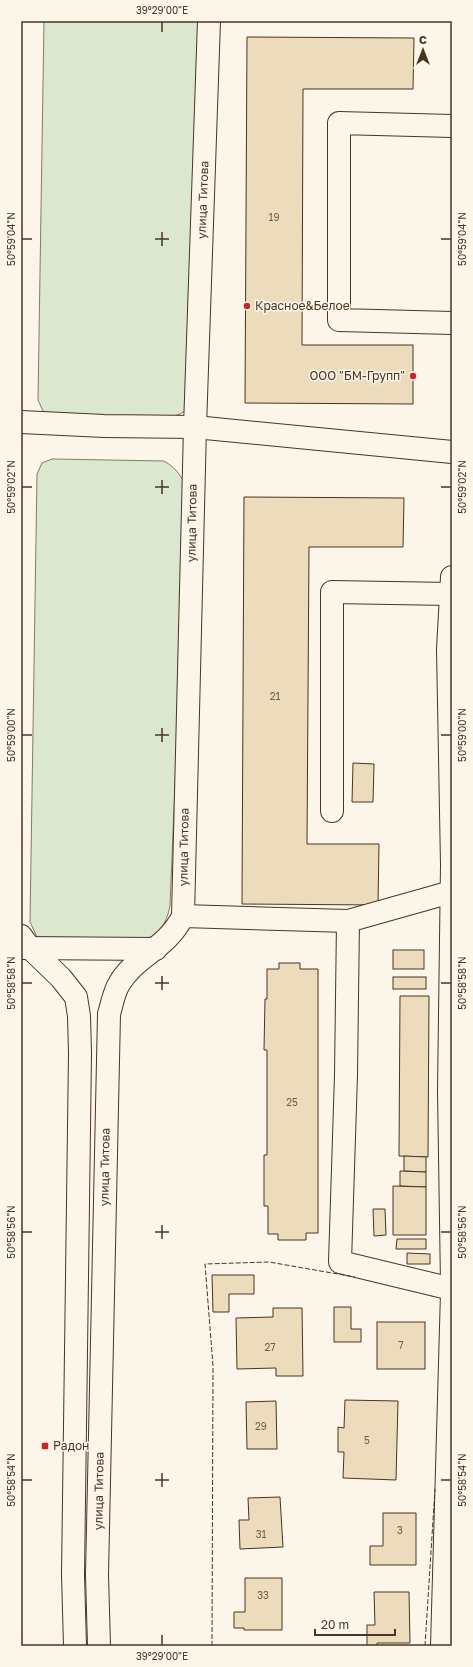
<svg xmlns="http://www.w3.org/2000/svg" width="473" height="1667" font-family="'Golos Text',sans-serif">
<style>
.green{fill:#dce7d0;stroke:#887966}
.building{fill:#ecdcbc;stroke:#4a3520}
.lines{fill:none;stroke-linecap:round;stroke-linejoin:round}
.minor-casing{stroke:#4a3520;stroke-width:24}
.minor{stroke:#fbf6e9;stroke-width:22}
.fence{stroke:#4a3520;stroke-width:1;stroke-dasharray:5 2;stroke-linecap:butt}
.ticks{fill:none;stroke:#4a3520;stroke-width:1.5}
.poi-dot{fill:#c62828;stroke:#fbf6e9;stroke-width:1.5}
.labels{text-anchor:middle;stroke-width:3;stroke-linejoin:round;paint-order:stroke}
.number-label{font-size:10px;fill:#725f47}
.street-label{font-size:12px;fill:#4a3520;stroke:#fbf6e9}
.poi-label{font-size:12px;fill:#4a3520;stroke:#fbf6e9;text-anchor:start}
.neatline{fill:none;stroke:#4a3520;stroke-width:1.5}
.ticks-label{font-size:10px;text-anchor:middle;fill:#4a3520}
</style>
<rect width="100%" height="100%" fill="#fbf6e9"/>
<!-- green -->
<g class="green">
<path d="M44,21H198L189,408L180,414L170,417L52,416L43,411L38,400Z"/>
<path d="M52,459L164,461C178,469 184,479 187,494L170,906C167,920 163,928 152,937L47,947L39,941L30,922L37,474L42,463Z"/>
</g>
<!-- building -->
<g class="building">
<path d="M247,37L414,38L413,89H303L302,345H413V404L245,403Z"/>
<path d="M244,497L404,498L403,547H309L307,844H379L378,905L242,904Z"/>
<path d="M353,763L374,764L373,802H352Z"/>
<rect x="393" y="950" width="31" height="19"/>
<path d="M279,963H300V969H318V1233H306V1240H278V1234H268V1206H264V1155H267V1050H264L265,999H267V969H279Z"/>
<rect x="393" y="977" width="33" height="12"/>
<path d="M400,996H429L428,1157L399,1156Z"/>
<path d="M404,1156L426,1157V1172L404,1171Z"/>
<path d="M400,1171L426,1172V1187L400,1186Z"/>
<path d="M393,1186L426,1187V1235H393Z"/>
<path d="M373,1209H385L386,1235L374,1236Z"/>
<path d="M397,1239H426V1249H396Z"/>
<path d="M407,1253L430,1254V1264H407Z"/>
<path d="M212,1275H254V1294H229V1312H213Z"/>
<path d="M334,1307H351V1329H361V1342H334Z"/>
<path d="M273,1308H302L303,1376H276V1368L237,1369L236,1318L273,1317Z"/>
<rect x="377" y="1322" width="48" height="47"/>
<path d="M345,1400L398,1401L396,1480L343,1478L344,1452H338V1427L344,1428Z"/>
<path d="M276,1401L277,1449H247L246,1402Z"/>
<path d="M280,1497L283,1547L240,1549L239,1520H249L248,1498Z"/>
<path d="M383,1513H416V1565H370V1546H383Z"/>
<path d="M245,1578H282V1630H244V1628H234V1612H245Z"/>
<path d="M374,1592H409L410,1643H377V1646H367V1625H375Z"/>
</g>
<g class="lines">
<defs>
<g id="minor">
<path d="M452,126L339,123V320L452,323"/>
<path d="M21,422L104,426L195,427L452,452"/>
<path d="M452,577L448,649L452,865L449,1091L452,1285"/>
<path d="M332,811V592L451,594"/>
<path d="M183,916L348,921L451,892"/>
<path d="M348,921L346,1075L340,1262L452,1289"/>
<path d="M21,936L30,948L61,978L76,997L79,1016L80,1053L73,1575L75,1646"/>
<path d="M23,948L156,949"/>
<path d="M99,1646L97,1575L109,1014C112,1004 114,992 119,984C135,956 167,949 183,916L195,427L209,21"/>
<path d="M442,1646L452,1292"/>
</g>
</defs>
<!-- minor casing -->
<use href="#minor" class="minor-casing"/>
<!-- minor -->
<use href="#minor" class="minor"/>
<!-- fence -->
<g class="fence">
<path d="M212,1646L213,1366L205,1264L269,1262L355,1277"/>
<path d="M425,1646L435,1489"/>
</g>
</g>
<!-- ticks -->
<path class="ticks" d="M162,22V32M162,232V246M22,239H32M155,239H169M441,239H451M162,480V494M22,487H32M155,487H169M441,487H451M162,728V742M22,735H32M155,735H169M441,735H451M162,976V990M22,983H32M155,983H169M441,983H451M162,1225V1239M22,1232H32M155,1232H169M441,1232H451M162,1473V1487M22,1480H32M155,1480H169M441,1480H451M162,1635V1645"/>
<!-- markers -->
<g class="poi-dot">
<circle cx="247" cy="306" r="4"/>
<circle cx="413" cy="376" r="4"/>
<rect x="41" y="1442" width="8" height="8" rx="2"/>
</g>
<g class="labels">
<!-- number labels -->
<g class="number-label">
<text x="274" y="221">19</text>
<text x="275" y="700">21</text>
<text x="292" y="1106">25</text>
<text x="401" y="1349">7</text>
<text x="270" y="1351">27</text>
<text x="261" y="1430">29</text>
<text x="367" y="1444">5</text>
<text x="400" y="1534">3</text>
<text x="261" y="1538">31</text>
<text x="263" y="1599">33</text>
</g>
<!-- street labels -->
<g class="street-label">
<text transform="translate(203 200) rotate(-88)" y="4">улица Титова</text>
<text transform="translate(192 523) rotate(-89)" y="4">улица Титова</text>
<text transform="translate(184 847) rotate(-89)" y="4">улица Титова</text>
<text transform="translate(105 1167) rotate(-89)" y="4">улица Титова</text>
<text transform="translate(99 1491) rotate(-89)" y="4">улица Титова</text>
</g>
<!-- poi labels -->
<g class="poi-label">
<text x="255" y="310">Красное&amp;Белое</text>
<text x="405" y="380" text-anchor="end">ООО "БМ-Групп"</text>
<text x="53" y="1450">Радон</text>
</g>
</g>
<!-- border -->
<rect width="473" height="1667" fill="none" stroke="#fbf6e9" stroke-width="44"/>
<!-- north arrow -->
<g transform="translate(423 50)" stroke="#fbf6e9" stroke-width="3" paint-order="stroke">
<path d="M0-3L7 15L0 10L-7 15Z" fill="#4a3520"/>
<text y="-6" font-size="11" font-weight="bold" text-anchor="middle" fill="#4a3520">С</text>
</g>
<!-- scale -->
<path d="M315 1629v6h80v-6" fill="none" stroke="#4a3520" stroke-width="2"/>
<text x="321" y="1629" font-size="12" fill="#4a3520" stroke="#fbf6e9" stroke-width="3" paint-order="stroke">20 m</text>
<rect x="22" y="22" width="429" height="1623" class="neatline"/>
<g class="ticks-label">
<text x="162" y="14">39°29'00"E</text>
<text transform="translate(11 239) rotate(-90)" y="4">50°59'04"N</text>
<text transform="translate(462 239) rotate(-90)" y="4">50°59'04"N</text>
<text transform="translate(11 487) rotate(-90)" y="4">50°59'02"N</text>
<text transform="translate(462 487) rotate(-90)" y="4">50°59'02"N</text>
<text transform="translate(11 735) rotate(-90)" y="4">50°59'00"N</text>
<text transform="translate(462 735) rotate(-90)" y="4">50°59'00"N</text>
<text transform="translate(11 983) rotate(-90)" y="4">50°58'58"N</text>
<text transform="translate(462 983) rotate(-90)" y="4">50°58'58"N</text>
<text transform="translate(11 1232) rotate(-90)" y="4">50°58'56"N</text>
<text transform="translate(462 1232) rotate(-90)" y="4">50°58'56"N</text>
<text transform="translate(11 1480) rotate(-90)" y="4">50°58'54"N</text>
<text transform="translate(462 1480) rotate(-90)" y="4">50°58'54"N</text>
<text x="162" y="1660">39°29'00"E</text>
</g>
</svg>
